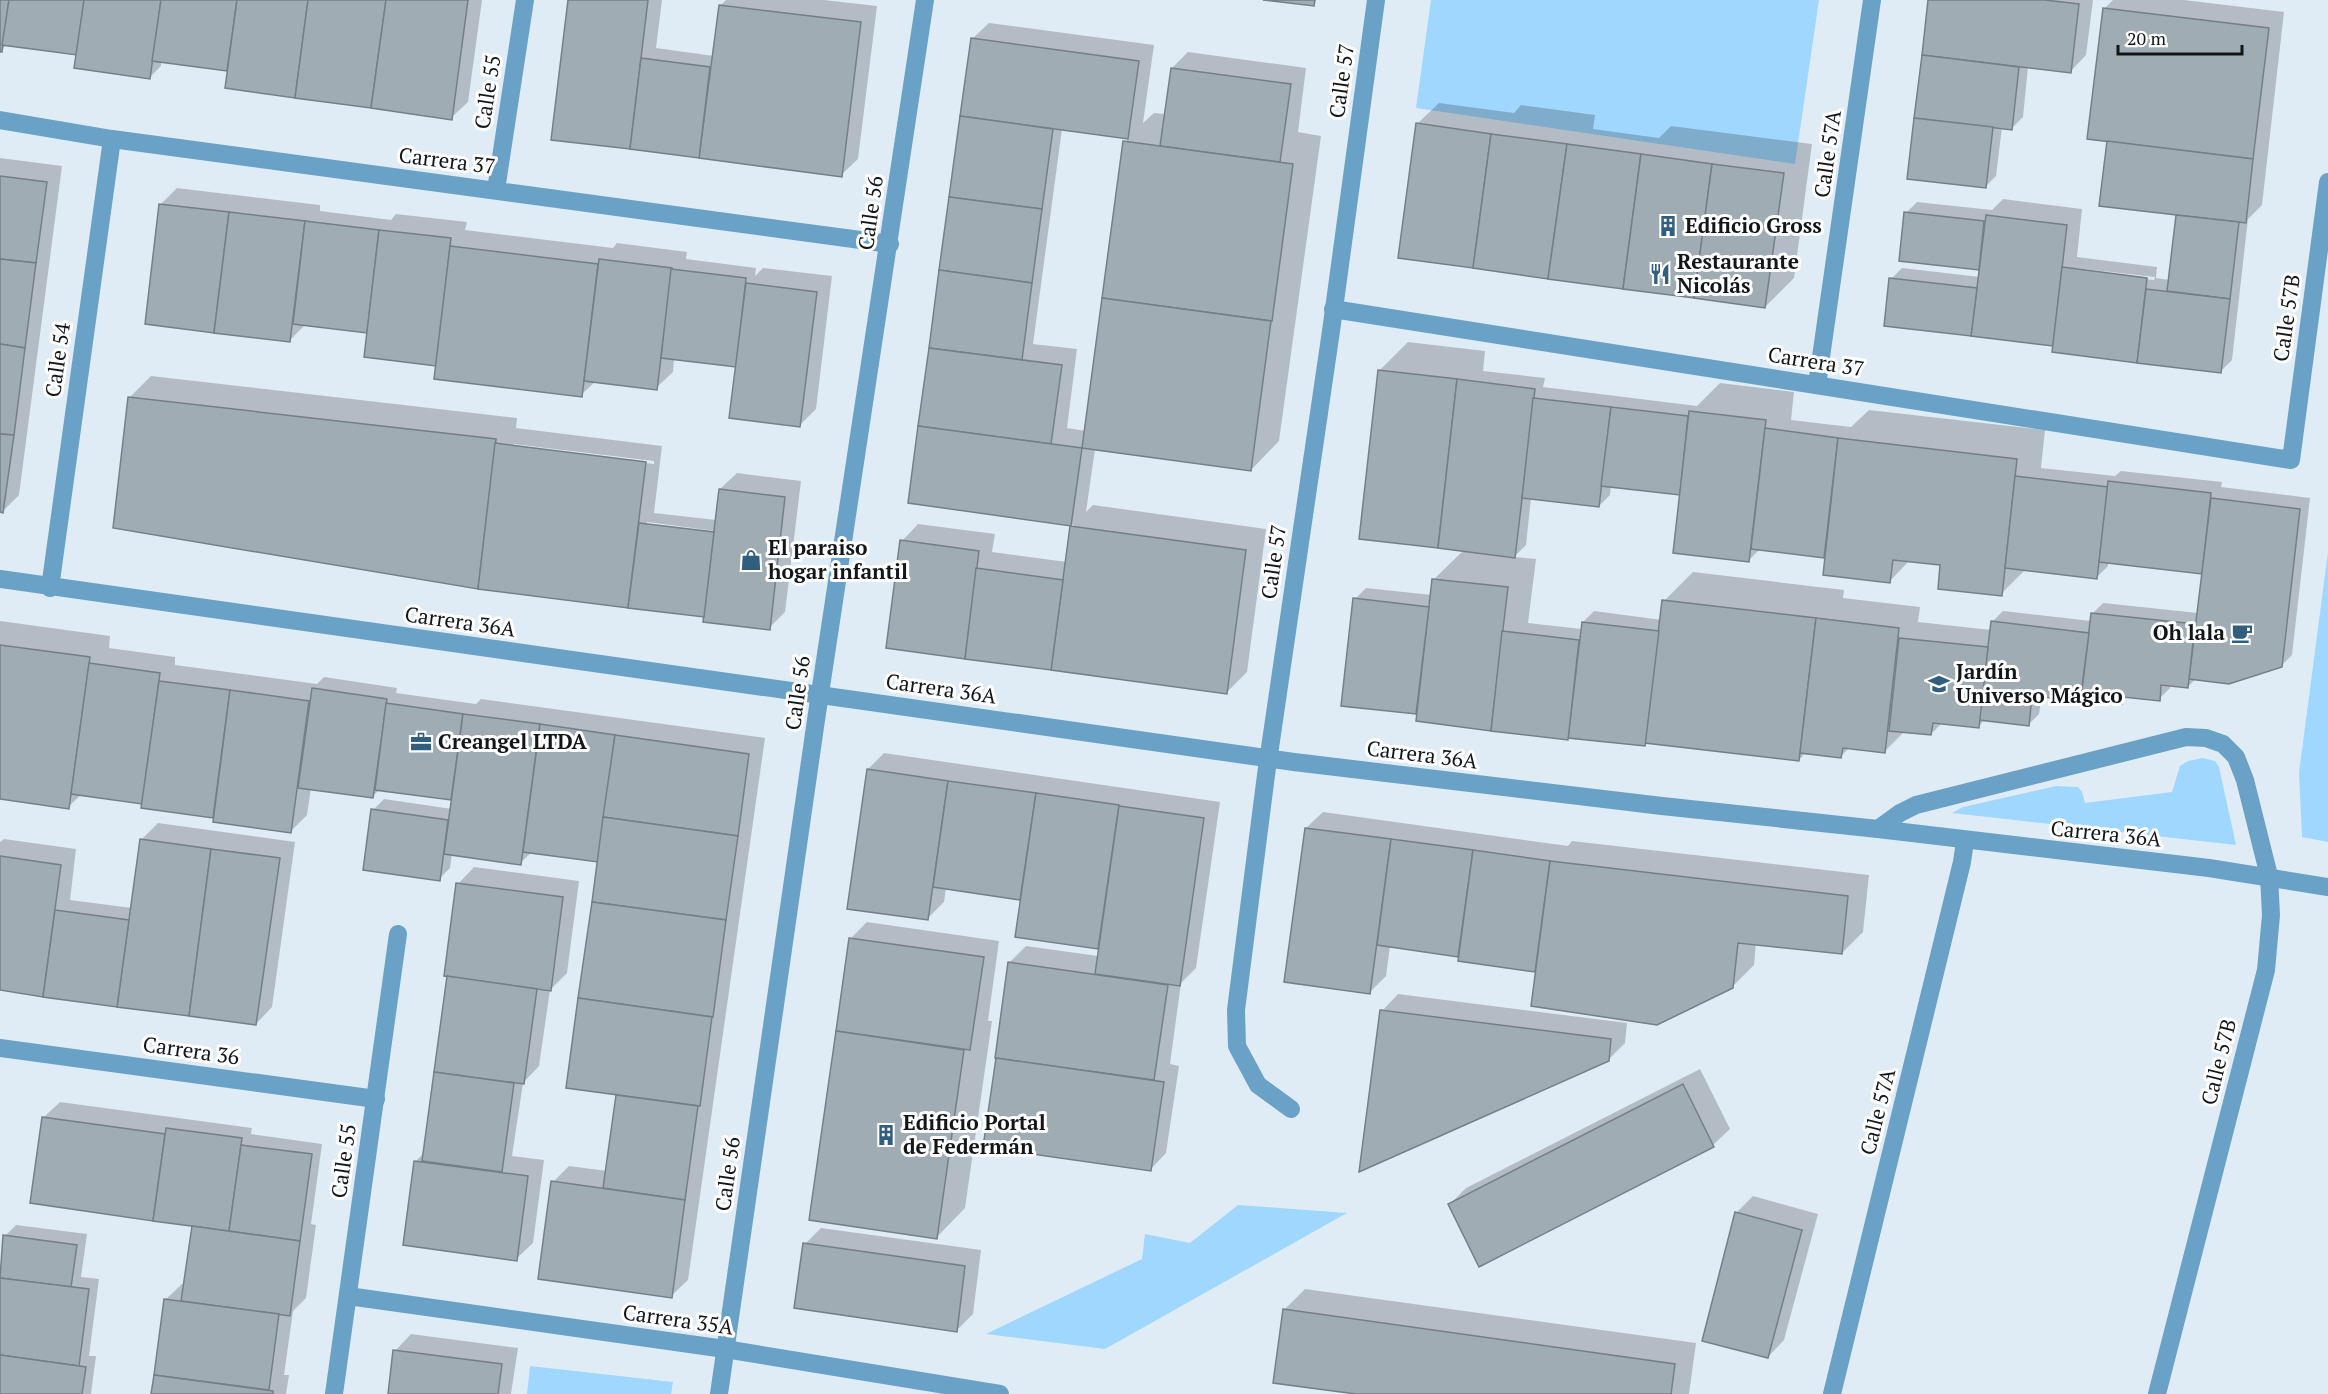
<svg xmlns="http://www.w3.org/2000/svg" width="2328" height="1394" font-family="'PT Serif',serif">
<style>
.green{fill:#a0d7fe}
.shadow{fill:#0003;fill-rule:evenodd}
.building{fill:#a0acb4;stroke:#757f87;stroke-width:1.5}
.lines{fill:none;stroke-linecap:round;stroke-linejoin:round}
.street{stroke:#6aa1c7;stroke-width:18}
.labels{text-anchor:middle;stroke-width:6;stroke-linejoin:round;paint-order:stroke}
.street-label{font-size:21px;fill:#121619;stroke:#fff}
.poi-label{font-size:21px;font-weight:bold;fill:#121619;stroke:#fff;text-anchor:start}
</style>
<rect width="100%" height="100%" fill="#e0ecf5"/>
<!-- green -->
<g class="green">
<path d="M1431,0H1819L1795,164L1416,108Z"/>
<path d="M2328,552V842L2302,837L2299,773Z"/>
<path d="M2203,758L2215,761L2219,767L2236,845L1952,813L1963,807L2056,786L2078,787L2082,792L2085,803L2172,792L2180,766L2188,761Z"/>
<path d="M1238,1205L1347,1213L1105,1349L986,1334L1142,1259L1145,1234L1190,1243Z"/>
<path d="M530,1366L673,1382L671,1394H527Z"/>
</g>
<!-- shadow -->
<g class="shadow">
<path d="M0,0H482L468,102L451,118L229,70L161,61V66L150,77L78,53L8,44L0,50Z"/>
<path d="M570,0H662L656,48L714,56L720,6L726,0H824L877,6L858,159L841,175L630,148Z"/>
<path d="M1929,0H2093L2086,55L2070,72L2028,67L2023,117L2012,128L2002,127L1996,176L1985,187L1908,177Z"/>
<path d="M2113,0H2184L2284,12L2262,205L2248,219L2232,360L2221,371L2053,351L2054,345L1891,279L1902,268L1980,277L1981,269L1901,260L1906,213L1917,202L1992,210L2003,199L2082,209L2077,257L2157,267L2156,278L2170,280L2177,216L2179,214L2109,140L2104,9ZM2075,268L2155,277L2154,280L2075,271Z"/>
<path d="M989,23L1154,45L1143,123L1154,113L1165,114L1172,68L1188,52L1306,68L1298,132L1321,136L1279,441L1251,470L1095,449L1086,512L1093,505L1266,529L1247,672L1226,693L902,541L918,524L995,534L992,552L1067,562L1074,525L910,502L972,39ZM1062,129L1129,138L1125,142L1086,431L1067,428L1077,349L1033,344Z"/>
<path d="M1439,103L1514,113L1521,105L1595,115L1593,129L1659,138L1671,126L1812,144L1794,278L1765,307L1417,124Z"/>
<path d="M0,158L62,166L19,495L3,511H0Z"/>
<path d="M177,188L320,205V211L391,220L396,214L467,222L465,230L613,248L617,243L687,252L686,259L756,268L755,276L763,268L832,276L816,409L800,425L737,366L674,358L673,372L656,388L596,381L581,395L438,365L368,331L306,324L290,340L161,204Z"/>
<path d="M1408,342L1485,351L1483,371L1545,378L1543,387L1697,406L1720,383L1794,392L1791,420L1851,427L1869,410L2045,430L2041,468L2115,476L2121,471L2222,482L2221,487L2310,498L2292,655L2281,666L2196,679L2187,687L2170,685V688L2159,699L2128,696L2122,702L2042,695L2039,714L2028,725L1985,719L1978,727L1942,723L1931,734L1905,731L1885,751L1850,747L1841,756L1806,752L1799,760L1648,742L1645,745L1418,710L1415,713L1355,599L1366,588L1432,595L1434,579L1464,550L1379,371ZM1611,486L1681,494L1749,560L1760,549L1824,556L1827,554L1889,582L1910,560L1942,564L2001,594L2026,569L2097,577L2108,566V562L2203,573L2198,613L2103,603L2092,614L2091,621L2003,611L1992,622L1991,630L1918,622L1920,607L1843,598L1844,590L1693,572L1664,601L1662,620L1594,611L1583,622L1582,629L1528,623L1536,559L1514,557L1526,545L1531,498L1599,506L1610,495Z"/>
<path d="M151,376L517,418L516,428L662,446L654,513L716,520L720,489L737,473L801,481L785,612L769,628L705,616L478,588L129,398ZM513,444L654,461V464L513,447ZM647,522L715,531V534L646,525Z"/>
<path d="M0,621L110,636L109,648L175,657V665L317,684L324,677L397,688L396,693L476,704L481,699L765,738L688,1280L671,1296L553,1182L569,1166L607,1171L618,1093L568,1086L599,861L532,852L520,863L452,854L450,868L439,879L373,810L384,799L452,809L453,796L451,799L380,789L373,796L311,788L307,815L291,831L214,816L143,807L144,802L82,794L68,807L0,798Z"/>
<path d="M884,753L1220,802L1196,968L1181,983L1170,1064L1179,1066L1166,1153L1150,1170L985,1146L1010,962L1026,946L1098,956L1100,947L1016,935L1022,898L946,888L944,902L927,919L868,769Z"/>
<path d="M1323,812L1568,846L1572,841L1869,875L1863,932L1842,953L1756,943L1754,965L1732,987L1537,968L1535,971L1460,955L1390,946L1386,976L1370,992L1306,828Z"/>
<path d="M158,823L295,842L272,1007L256,1024L0,989V842L4,839L76,849L70,900L132,908L141,840Z"/>
<path d="M474,867L579,881L567,973L550,990L539,1066L523,1083L512,1156L544,1160L533,1243L516,1259L416,1161L424,1153L449,975L458,884Z"/>
<path d="M867,922L999,941L988,1021H992L965,1208L937,1237L811,1219L851,938Z"/>
<path d="M1398,994L1627,1023L1625,1043L1608,1060L1382,1011Z"/>
<path d="M1700,1069L1730,1129L1713,1145L1480,1265L1450,1204L1466,1188Z"/>
<path d="M60,1102L252,1128L251,1134L322,1144L311,1224L316,1225L306,1298L293,1311L284,1375H289L286,1394H153L165,1300L182,1284H185L195,1225L32,1202L43,1118Z"/>
<path d="M1753,1196L1818,1214L1784,1340L1768,1357L1703,1340L1737,1212Z"/>
<path d="M16,1225L87,1234L81,1277L99,1279L89,1356H96L91,1394H0V1271L5,1236Z"/>
<path d="M821,1228L981,1250L973,1314L956,1331L805,1244Z"/>
<path d="M1305,1289L1696,1343L1689,1394H1368L1284,1310Z"/>
<path d="M411,1334L518,1348L511,1394H389L395,1351Z"/>
</g>
<!-- building -->
<g class="building">
<path d="M0,0H9L2,52H0Z"/>
<path d="M9,0H84L77,55L2,45Z"/>
<path d="M84,0H161L150,79L74,68Z"/>
<path d="M161,0H237L227,71L152,61Z"/>
<path d="M237,0H308L295,98L225,88Z"/>
<path d="M308,0H386L371,108L295,98Z"/>
<path d="M386,0H468L452,120L371,108Z"/>
<path d="M568,0H648L630,149L551,140Z"/>
<path d="M1263,0H1315L1314,6Z"/>
<path d="M1928,0H2045L2079,4L2071,73L1922,55Z"/>
<path d="M719,5L861,22L842,177L699,158Z"/>
<path d="M2103,8L2269,28L2253,159L2087,139Z"/>
<path d="M971,38L1139,61L1128,139L960,116Z"/>
<path d="M1922,55L2019,67L2012,130L1914,118Z"/>
<path d="M641,58L710,67L699,158L630,149Z"/>
<path d="M1171,68L1291,84L1280,162L1160,146Z"/>
<path d="M960,116L1053,129L1042,209L949,197Z"/>
<path d="M1914,118L1993,127L1986,188L1907,179Z"/>
<path d="M1416,123L1491,134L1473,268L1398,258Z"/>
<path d="M1491,134L1567,144L1548,279L1473,268Z"/>
<path d="M1123,141L1293,164L1272,321L1102,298Z"/>
<path d="M2107,141L2253,159L2246,223L2099,206Z"/>
<path d="M1567,144L1641,154L1623,289L1548,279Z"/>
<path d="M1641,154L1712,164L1694,298L1623,289Z"/>
<path d="M1712,164L1784,173L1765,308L1694,298Z"/>
<path d="M0,176L47,182L36,263L0,259Z"/>
<path d="M949,197L1042,209L1032,283L939,270Z"/>
<path d="M159,204L229,212L214,333L145,324Z"/>
<path d="M229,212L305,221L290,342L214,333Z"/>
<path d="M1904,212L1984,221L1979,270L1899,261Z"/>
<path d="M1986,215L2067,225L2053,346L1971,336Z"/>
<path d="M2176,215L2239,222L2230,299L2167,291Z"/>
<path d="M305,221L379,230L367,333L293,324Z"/>
<path d="M379,230L451,238L436,366L364,357Z"/>
<path d="M450,246L598,264L582,397L434,379Z"/>
<path d="M0,259L36,263L25,348L0,344Z"/>
<path d="M599,259L672,268L657,390L584,381Z"/>
<path d="M2062,267L2147,278L2137,363L2052,352Z"/>
<path d="M671,269L746,278L736,367L661,358Z"/>
<path d="M939,270L1032,283L1022,360L929,348Z"/>
<path d="M1889,278L1977,288L1971,336L1884,326Z"/>
<path d="M746,283L817,292L800,427L729,418Z"/>
<path d="M2146,289L2230,299L2221,373L2137,363Z"/>
<path d="M1102,298L1271,321L1251,471L1082,448Z"/>
<path d="M0,344L25,348L14,435L0,434Z"/>
<path d="M929,348L1062,365L1051,444L918,426Z"/>
<path d="M1378,370L1457,379L1438,548L1359,539Z"/>
<path d="M1457,379L1535,389L1515,558L1438,548Z"/>
<path d="M128,397L496,439L478,589L113,528Z"/>
<path d="M1533,398L1611,407L1599,507L1522,498Z"/>
<path d="M1611,407L1688,416L1680,495L1601,486Z"/>
<path d="M1689,411L1766,420L1749,562L1673,553Z"/>
<path d="M918,426L1082,448L1071,526L908,503Z"/>
<path d="M1765,428L1838,438L1824,558L1751,549Z"/>
<path d="M0,434L14,435L3,513L0,512Z"/>
<path d="M1838,438L2017,459L2002,596L1938,589L1940,565L1893,560L1890,583L1823,575Z"/>
<path d="M495,443L646,462L628,608L478,589Z"/>
<path d="M2015,476L2108,487L2097,579L2005,568Z"/>
<path d="M2108,481L2211,493L2202,574L2099,562Z"/>
<path d="M719,489L785,497L770,630L703,622Z"/>
<path d="M2211,498L2300,509L2282,667L2229,684L2189,679Z"/>
<path d="M639,523L714,532L704,617L628,608Z"/>
<path d="M1070,526L1246,550L1227,694L1051,670Z"/>
<path d="M900,540L979,551L965,659L886,648Z"/>
<path d="M976,568L1063,580L1051,670L965,659Z"/>
<path d="M1432,579L1508,587L1491,731L1416,721Z"/>
<path d="M1353,598L1429,607L1416,714L1341,706Z"/>
<path d="M1662,600L1816,618L1799,761L1645,743Z"/>
<path d="M2091,613L2195,624L2188,688L2161,685L2160,701L2123,697L2122,704L2081,699Z"/>
<path d="M1816,618L1899,628L1885,753L1843,748L1841,758L1800,753Z"/>
<path d="M1991,621L2089,633L2080,701L2032,696L2029,726L1979,720Z"/>
<path d="M1582,622L1659,631L1645,746L1568,738Z"/>
<path d="M1502,631L1579,640L1568,740L1491,731Z"/>
<path d="M1899,638L1988,647L1979,728L1933,723L1931,735L1889,731Z"/>
<path d="M0,645L90,657L69,809L0,799Z"/>
<path d="M89,663L160,673L142,804L71,794Z"/>
<path d="M159,681L230,690L213,818L141,808Z"/>
<path d="M312,688L387,699L373,798L298,788Z"/>
<path d="M230,690L309,701L291,833L213,822Z"/>
<path d="M386,703L463,714L451,800L375,790Z"/>
<path d="M463,714L540,724L521,865L444,854Z"/>
<path d="M540,724L615,735L598,862L523,852Z"/>
<path d="M615,735L749,754L738,836L603,817Z"/>
<path d="M867,769L948,781L928,920L847,909Z"/>
<path d="M948,781L1036,793L1020,900L933,887Z"/>
<path d="M1036,793L1119,805L1098,949L1015,937Z"/>
<path d="M1119,806L1204,818L1180,986L1095,974Z"/>
<path d="M371,809L448,820L440,881L363,870Z"/>
<path d="M603,817L738,836L726,920L592,902Z"/>
<path d="M1305,828L1391,839L1370,994L1284,982Z"/>
<path d="M140,839L211,849L189,1016L117,1007Z"/>
<path d="M1391,839L1473,850L1458,957L1377,945Z"/>
<path d="M211,849L280,858L256,1025L189,1016Z"/>
<path d="M1473,850L1550,861L1535,972L1458,961Z"/>
<path d="M0,856L61,865L43,997L0,990Z"/>
<path d="M1550,861L1848,896L1842,954L1738,943L1733,988L1657,1025L1531,1006Z"/>
<path d="M456,883L563,897L551,991L444,976Z"/>
<path d="M592,902L726,920L713,1017L578,998Z"/>
<path d="M55,910L129,920L117,1007L43,997Z"/>
<path d="M849,938L984,957L970,1050L836,1031Z"/>
<path d="M1008,962L1168,985L1154,1080L995,1058Z"/>
<path d="M447,976L537,989L524,1084L434,1072Z"/>
<path d="M578,998L712,1017L700,1106L566,1088Z"/>
<path d="M1380,1010L1611,1039L1609,1061L1359,1172Z"/>
<path d="M836,1031L964,1050L937,1239L809,1220Z"/>
<path d="M996,1058L1164,1082L1151,1171L983,1147Z"/>
<path d="M434,1072L514,1083L502,1172L422,1161Z"/>
<path d="M1683,1084L1714,1147L1479,1267L1448,1204Z"/>
<path d="M616,1095L698,1106L685,1200L603,1188Z"/>
<path d="M42,1117L165,1134L153,1221L30,1203Z"/>
<path d="M166,1128L242,1138L229,1231L153,1221Z"/>
<path d="M241,1145L312,1154L300,1241L229,1231Z"/>
<path d="M414,1161L528,1176L517,1261L403,1245Z"/>
<path d="M551,1181L685,1200L672,1298L538,1279Z"/>
<path d="M1735,1212L1802,1230L1768,1358L1702,1341Z"/>
<path d="M192,1226L300,1241L290,1316L181,1301Z"/>
<path d="M3,1235L77,1245L71,1287L0,1278Z"/>
<path d="M803,1243L965,1266L957,1332L794,1308Z"/>
<path d="M0,1278L89,1289L79,1366L0,1355Z"/>
<path d="M164,1299L279,1314L269,1390L154,1375Z"/>
<path d="M1283,1309L1675,1364L1671,1394H1356L1273,1383Z"/>
<path d="M393,1350L502,1364L498,1394H388Z"/>
<path d="M0,1355L86,1367L82,1394H0Z"/>
<path d="M154,1375L273,1391V1394H151Z"/>
</g>
<g class="lines">
<!-- street -->
<g class="street">
<path d="M0,120L112,139L890,244"/>
<path d="M496,190L525,0"/>
<path d="M1333,309L2291,460L2328,182"/>
<path d="M1817,385L1872,0"/>
<path d="M0,579L1294,762L1662,806L1878,829L2209,868L2328,887"/>
<path d="M50,588L112,139"/>
<path d="M1878,829L1900,813L1916,805L2186,737L2206,738L2223,744L2236,757L2245,780L2269,876L2271,915L2266,970L2157,1394"/>
<path d="M0,1048L376,1099"/>
<path d="M1291,1109L1258,1085L1237,1046L1236,1010L1266,775L1331,331L1376,0"/>
<path d="M348,1296L725,1349L1000,1394"/>
<path d="M334,1394L398,934"/>
<path d="M719,1394L816,720L925,0"/>
<path d="M1832,1394L1962,862L1965,841"/>
</g>
</g>
<!-- icons -->
<defs>
<symbol id="building-bare" viewBox="-9 -9 18 18"><path d="M-4-6H4V6H1V3H-1V6H-4ZM-2.5-4.3h1.7v1.8h-1.7ZM.8-4.3h1.7v1.8H.8ZM-2.5-1h1.7V.8h-1.7ZM.8-1h1.7V.8H.8Z" fill="#305e7e" stroke="#fff" stroke-width="2.5" paint-order="stroke"/></symbol>
<symbol id="restaurant-bare" viewBox="-9 -9 18 18"><path d="M-5-6h1v4h1v-4h1v4h1v-4h1v5L-1.5 .5V6h-2V.5L-5-1ZM5-6V6H3V1.5H1.5Q1.5-4 5-6Z" fill="#305e7e" stroke="#fff" stroke-width="2.5" paint-order="stroke"/></symbol>
<symbol id="shop-bare" viewBox="-9 -9 18 18"><path d="M-5-2.5h2.3a2.7 3.5 0 0 1 5.4 0H5L5.5 6h-11ZM-1.5-2.5h3a1.5 2.3 0 0 0-3 0Z" fill="#305e7e" stroke="#fff" stroke-width="2.5" paint-order="stroke"/></symbol>
<symbol id="cafe-bare" viewBox="-9 -9 18 18"><path d="M-5.5-4.5H6V0H3Q3 3.5 0 3.5H-2.5Q-5.5 3.5-5.5 0ZM3-3.2v2h1.7v-2ZM-6 4.5H4V6H-6Z" fill="#305e7e" stroke="#fff" stroke-width="2.5" paint-order="stroke"/></symbol>
<symbol id="school-bare" viewBox="-9 -9 18 18"><path d="M0-5L7-2L0 1L-7-2ZM-4 1L0 2.5L4 1V4Q0 6-4 4Z" fill="#305e7e" stroke="#fff" stroke-width="2.5" paint-order="stroke"/></symbol>
<symbol id="office-bare" viewBox="-9 -9 18 18"><path d="M-6-3h4V-5.5h4V-3h4V5H-6ZM-1-4.5V-3h2v-1.5ZM-6 0V1H6V0Z" fill="#305e7e" stroke="#fff" stroke-width="2.5" paint-order="stroke"/></symbol>
</defs>
<g fill-rule="evenodd">
<use href="#building-bare" x="1653" y="211" width="30" height="30"/>
<use href="#restaurant-bare" x="1645" y="259" width="30" height="30"/>
<use href="#shop-bare" x="736" y="545" width="30" height="30"/>
<use href="#cafe-bare" x="2227" y="618" width="30" height="30"/>
<use href="#school-bare" x="1924" y="669" width="30" height="30"/>
<use href="#office-bare" x="406" y="727" width="30" height="30"/>
<use href="#building-bare" x="871" y="1120" width="30" height="30"/>
</g>
<g class="labels">
<!-- street labels -->
<g class="street-label">
<text transform="translate(1342 81) rotate(-82)" y="7">Calle 57</text>
<text transform="translate(488 92) rotate(-81)" y="7">Calle 55</text>
<text transform="translate(1828 154) rotate(-82)" y="7">Calle 57A</text>
<text transform="translate(447 161) rotate(7)" y="7">Carrera 37</text>
<text transform="translate(871 213) rotate(-82)" y="7">Calle 56</text>
<text transform="translate(2287 318) rotate(-82)" y="7">Calle 57B</text>
<text transform="translate(58 360) rotate(-82)" y="7">Calle 54</text>
<text transform="translate(1816 362) rotate(9)" y="7">Carrera 37</text>
<text transform="translate(1274 562) rotate(-82)" y="7">Calle 57</text>
<text transform="translate(460 622) rotate(8)" y="7">Carrera 36A</text>
<text transform="translate(941 689) rotate(8)" y="7">Carrera 36A</text>
<text transform="translate(798 693) rotate(-82)" y="7">Calle 56</text>
<text transform="translate(1422 755) rotate(7)" y="7">Carrera 36A</text>
<text transform="translate(2106 834) rotate(6)" y="7">Carrera 36A</text>
<text transform="translate(191 1051) rotate(8)" y="7">Carrera 36</text>
<text transform="translate(2219 1062) rotate(-76)" y="7">Calle 57B</text>
<text transform="translate(1878 1112) rotate(-76)" y="7">Calle 57A</text>
<text transform="translate(344 1161) rotate(-82)" y="7">Calle 55</text>
<text transform="translate(728 1174) rotate(-82)" y="7">Calle 56</text>
<text transform="translate(678 1320) rotate(8)" y="7">Carrera 35A</text>
</g>
<!-- poi labels -->
<g class="poi-label">
<text x="1685" y="233">Edificio Gross</text>
<text x="1677" y="269">Restaurante<tspan x="1677" dy="24">Nicolás</tspan></text>
<text x="768" y="555">El paraiso<tspan x="768" dy="24">hogar infantil</tspan></text>
<text x="2225" y="640" text-anchor="end">Oh lala</text>
<text x="1956" y="679">Jardín<tspan x="1956" dy="24">Universo Mágico</tspan></text>
<text x="438" y="749">Creangel LTDA</text>
<text x="903" y="1130">Edificio Portal<tspan x="903" dy="24">de Federmán</tspan></text>
</g>
</g>
<!-- scale -->
<path d="M2118 45v9h124v-9" fill="none" stroke="#121619" stroke-width="3"/>
<text x="2127" y="45" font-size="18" fill="#121619" stroke="#ffffff" stroke-width="4.5" paint-order="stroke">20 m</text>
</svg>
